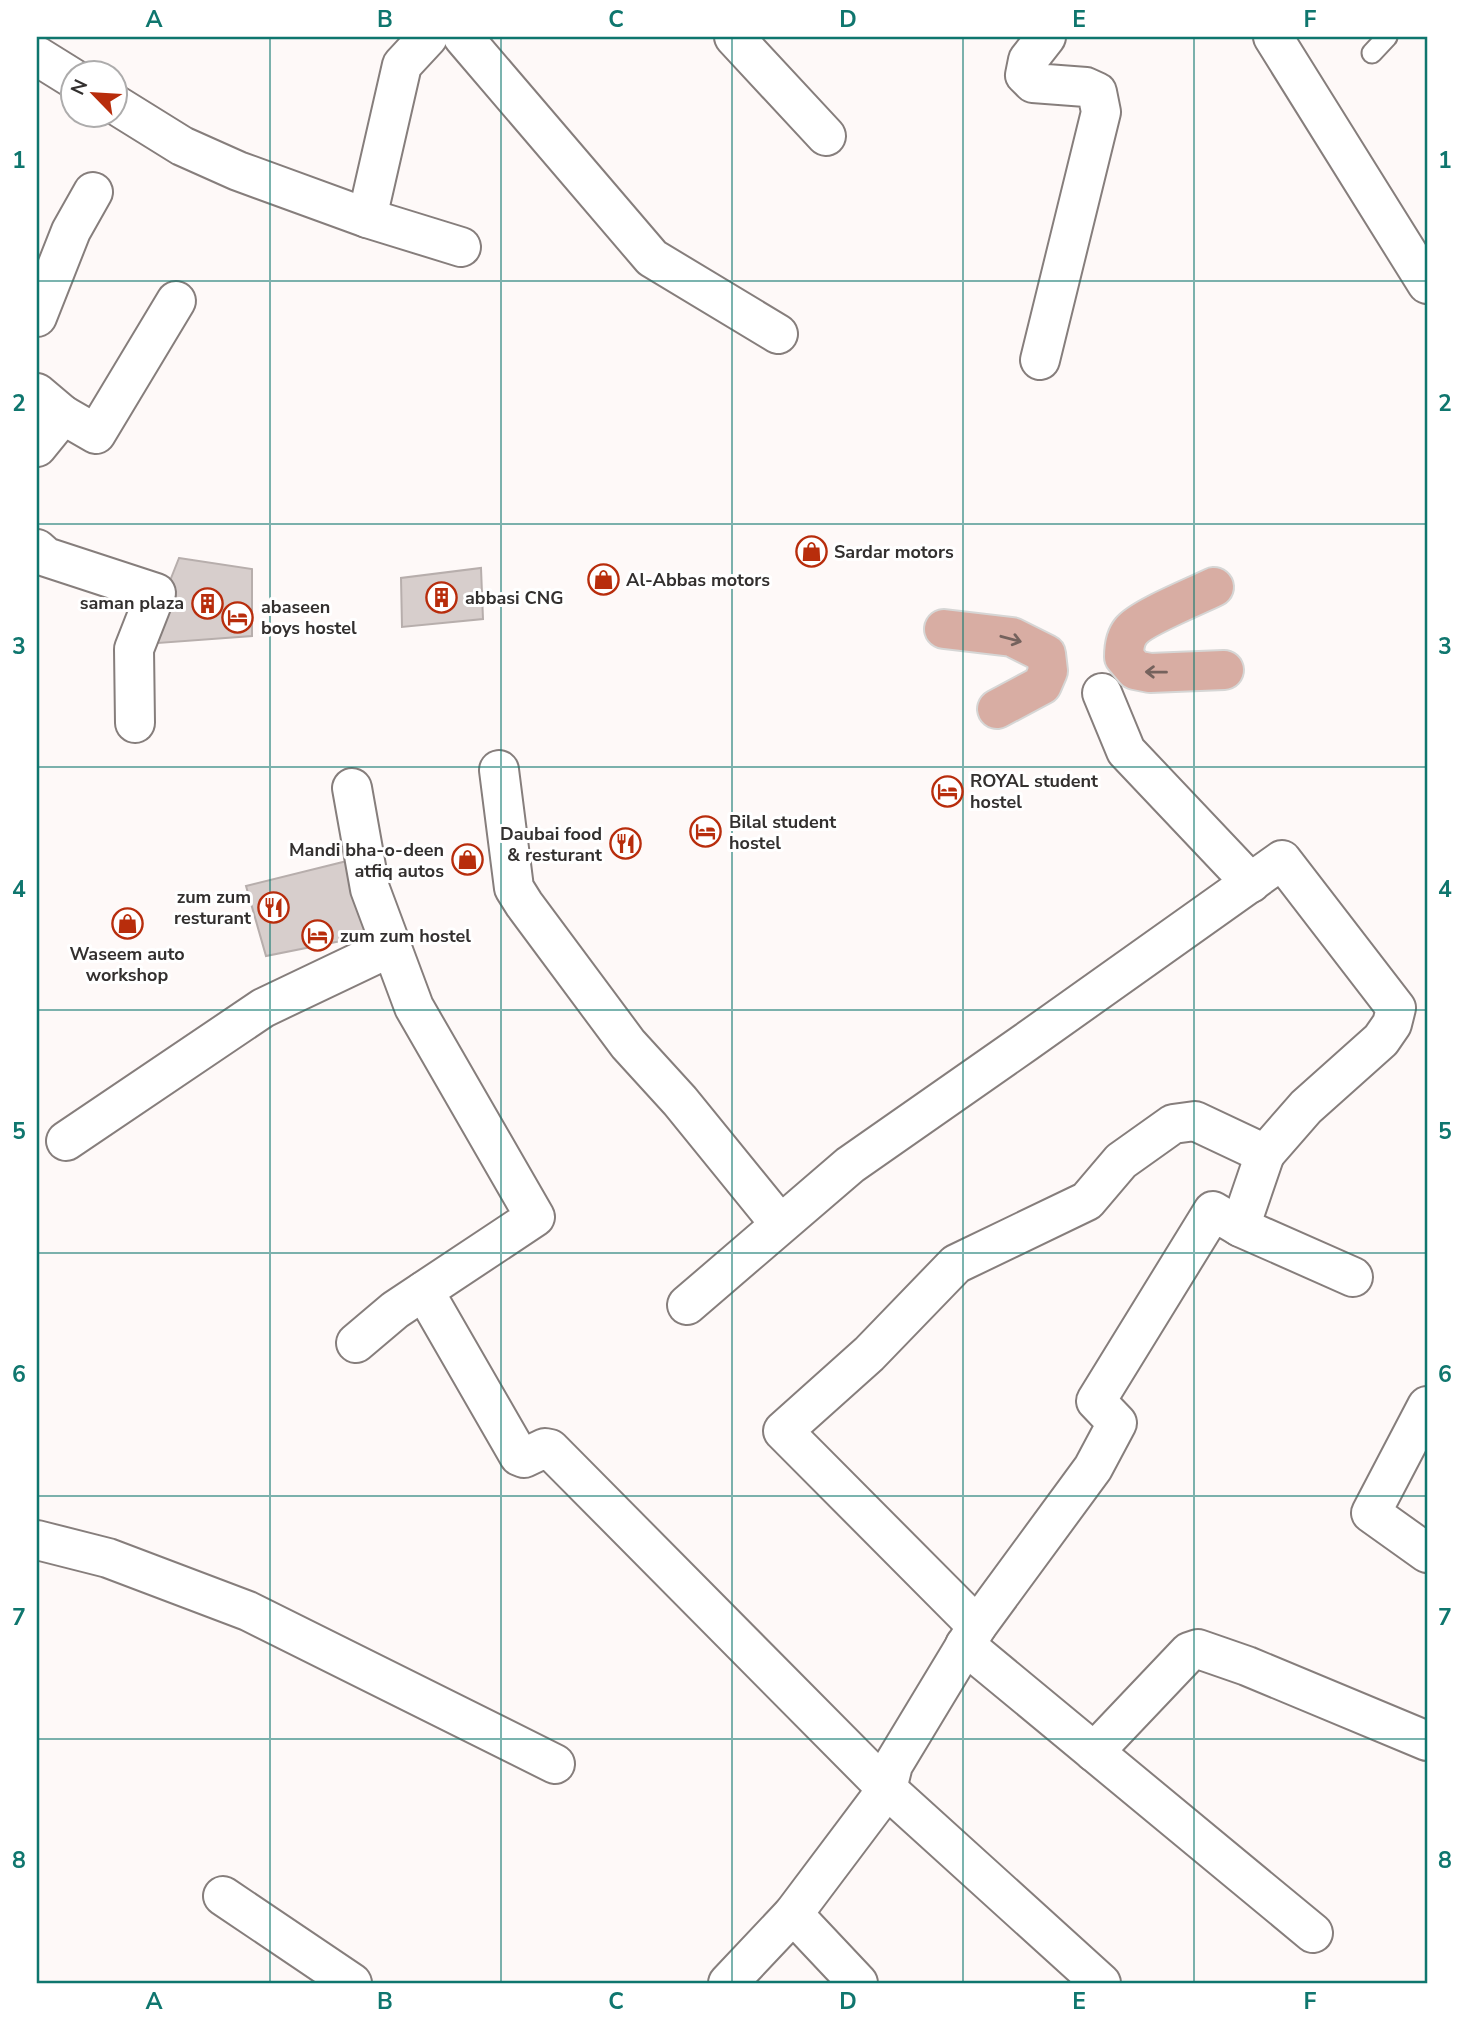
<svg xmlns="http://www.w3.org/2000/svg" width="1464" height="2020" font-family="'Nunito Sans',sans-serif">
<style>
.building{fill:#d7cecc;stroke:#b7aeac;stroke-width:2}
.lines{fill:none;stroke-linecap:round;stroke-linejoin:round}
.service-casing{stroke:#867e7c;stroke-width:23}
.minor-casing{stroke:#867e7c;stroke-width:42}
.primary-casing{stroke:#d6d6d5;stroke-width:42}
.service{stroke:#fff;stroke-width:19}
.minor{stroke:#fff;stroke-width:38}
.primary{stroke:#d8ada3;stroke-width:38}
.oneway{stroke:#75625d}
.grid{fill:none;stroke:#0f766e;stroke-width:2;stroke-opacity:0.55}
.labels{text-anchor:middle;stroke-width:6;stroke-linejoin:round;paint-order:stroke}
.poi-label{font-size:18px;font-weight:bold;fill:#33302f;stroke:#fff;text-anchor:start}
.neatline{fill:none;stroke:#0f766e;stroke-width:2.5}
.grid-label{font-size:23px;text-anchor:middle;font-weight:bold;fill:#0f766e}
</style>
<rect width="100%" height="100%" fill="#fef9f8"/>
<!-- building -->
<g class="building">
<path d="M179,558L252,569V636L145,644Z"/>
<path d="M481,568L483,619L402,627L401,578Z"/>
<path d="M347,861L376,934L266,956L246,886Z"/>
</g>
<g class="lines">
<defs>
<path id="service" d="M1372,53L1387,37"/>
<g id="minor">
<path d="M463,37L652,258L778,334"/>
<path d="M734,37L826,136"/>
<path d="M1273,37L1427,284"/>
<path d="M37,56L74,79"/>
<path d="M116,105L182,146L238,171L367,218L461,247"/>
<path d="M367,218L402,65L428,37"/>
<path d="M37,317L71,231L93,192"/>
<path d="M1040,360L1101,112L1097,92L1086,87L1033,83L1025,75L1028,60L1046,37"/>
<path d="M37,393L63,415L37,447"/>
<path d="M63,415L96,434L176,301"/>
<path d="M37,549L46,557L156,593L134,649L135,723"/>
<path d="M1102,693L1126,751L1251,883"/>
<path d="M499,770L514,888L524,904L628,1044L680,1101L780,1224"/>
<path d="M352,788L370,889L414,1007L535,1217L395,1310L356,1343"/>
<path d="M66,1141L263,1008L391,947"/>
<path d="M1240,1227L1265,1154"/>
<path d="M424,1291L519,1456L524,1458L545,1448L550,1449L887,1789L1101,1983"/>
<path d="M687,1305L850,1165L1026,1042L1282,860L1396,1008L1392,1024L1381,1040L1306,1107L1265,1154L1195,1121L1173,1124L1121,1161L1087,1201L956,1264L869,1354L783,1431L977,1626"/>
<path d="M1427,1406L1371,1513L1427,1553"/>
<path d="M37,1540L108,1558L248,1611L555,1764"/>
<path d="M965,1645L1313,1933"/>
<path d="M1094,1752L1189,1652L1198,1649L1247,1666L1427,1741"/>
<path d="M223,1896L352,1983"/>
<path d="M793,1914L858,1983"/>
<path d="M728,1983L793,1914L887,1789L893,1765L977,1626L1093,1468L1117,1423L1096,1401L1213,1211L1240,1227L1353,1277"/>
</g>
<g id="primary">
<path d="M1214,587C1196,596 1141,618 1131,631C1125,638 1124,648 1124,657L1135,670L1150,673L1224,670"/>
<path d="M944,629L1012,637L1046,654L1048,671L1042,685L997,709"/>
</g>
</defs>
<!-- service casing -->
<use href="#service" class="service-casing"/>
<!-- minor casing -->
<use href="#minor" class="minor-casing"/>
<!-- primary casing -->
<use href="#primary" class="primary-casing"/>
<!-- service -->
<use href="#service" class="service"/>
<!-- minor -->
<use href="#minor" class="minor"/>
<!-- primary -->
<use href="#primary" class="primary"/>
</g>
<!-- one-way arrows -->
<defs><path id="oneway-shaft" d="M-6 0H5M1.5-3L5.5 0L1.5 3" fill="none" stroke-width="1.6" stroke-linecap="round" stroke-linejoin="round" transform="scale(1.75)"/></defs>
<g class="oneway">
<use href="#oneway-shaft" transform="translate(1011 639) rotate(15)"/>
<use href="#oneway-shaft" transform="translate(1156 672) rotate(-179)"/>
</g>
<!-- grid -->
<path class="grid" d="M270,37V1983M501,37V1983M732,37V1983M963,37V1983M1194,37V1983M37,281H1427M37,524H1427M37,767H1427M37,1010H1427M37,1253H1427M37,1496H1427M37,1739H1427"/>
<!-- icons -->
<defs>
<symbol id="shop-ring" viewBox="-11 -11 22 22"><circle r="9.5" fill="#fff" stroke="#b82d0c" stroke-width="1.5"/><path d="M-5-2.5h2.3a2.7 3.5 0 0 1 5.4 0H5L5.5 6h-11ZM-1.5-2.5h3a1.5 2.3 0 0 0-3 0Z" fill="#b82d0c"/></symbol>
<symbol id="building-ring" viewBox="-11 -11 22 22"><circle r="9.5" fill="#fff" stroke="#b82d0c" stroke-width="1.5"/><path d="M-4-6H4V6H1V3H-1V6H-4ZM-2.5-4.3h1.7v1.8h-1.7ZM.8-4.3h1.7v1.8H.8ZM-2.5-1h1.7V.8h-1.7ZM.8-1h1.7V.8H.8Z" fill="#b82d0c"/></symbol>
<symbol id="hotel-ring" viewBox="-11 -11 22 22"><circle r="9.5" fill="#fff" stroke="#b82d0c" stroke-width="1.5"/><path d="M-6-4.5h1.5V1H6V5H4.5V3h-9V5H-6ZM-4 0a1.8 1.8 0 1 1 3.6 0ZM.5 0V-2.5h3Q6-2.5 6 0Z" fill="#b82d0c"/></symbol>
<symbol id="restaurant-ring" viewBox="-11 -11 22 22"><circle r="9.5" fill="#fff" stroke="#b82d0c" stroke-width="1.5"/><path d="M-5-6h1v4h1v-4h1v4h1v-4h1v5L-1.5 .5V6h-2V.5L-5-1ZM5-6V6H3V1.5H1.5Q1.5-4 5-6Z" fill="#b82d0c"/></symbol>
</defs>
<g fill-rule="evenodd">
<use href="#shop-ring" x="794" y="534" width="35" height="35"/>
<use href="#shop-ring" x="586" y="562" width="35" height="35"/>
<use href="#building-ring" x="424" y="580" width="35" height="35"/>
<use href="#building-ring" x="190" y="586" width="35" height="35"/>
<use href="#hotel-ring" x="220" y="600" width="35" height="35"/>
<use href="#hotel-ring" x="930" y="774" width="35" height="35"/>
<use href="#hotel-ring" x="688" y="814" width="35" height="35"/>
<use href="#restaurant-ring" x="608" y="826" width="35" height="35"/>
<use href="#shop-ring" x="450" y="842" width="35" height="35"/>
<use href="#restaurant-ring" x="256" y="890" width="35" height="35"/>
<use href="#shop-ring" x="110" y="906" width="35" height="35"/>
<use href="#hotel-ring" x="300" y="918" width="35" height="35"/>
</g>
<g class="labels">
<!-- poi labels -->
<g class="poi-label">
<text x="834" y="558">Sardar motors</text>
<text x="626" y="586">Al-Abbas motors</text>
<text x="465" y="604">abbasi CNG</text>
<text x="184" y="609" text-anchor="end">saman plaza</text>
<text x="261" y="613">abaseen<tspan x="261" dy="21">boys hostel</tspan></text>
<text x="970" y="787">ROYAL student<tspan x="970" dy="21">hostel</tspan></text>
<text x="729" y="828">Bilal student<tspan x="729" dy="21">hostel</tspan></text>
<text x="602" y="840" text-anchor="end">Daubai food<tspan x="602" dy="21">&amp; resturant</tspan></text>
<text x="444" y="856" text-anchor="end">Mandi bha-o-deen<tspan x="444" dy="21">atfiq autos</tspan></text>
<text x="251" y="903" text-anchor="end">zum zum<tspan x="251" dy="21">resturant</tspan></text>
<text x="340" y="942">zum zum hostel</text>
<text x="127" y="960" text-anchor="middle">Waseem auto<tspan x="127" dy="21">workshop</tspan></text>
</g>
</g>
<!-- border -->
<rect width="1464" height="2020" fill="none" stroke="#ffffff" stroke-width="77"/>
<!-- north arrow -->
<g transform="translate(94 94) rotate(295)"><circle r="33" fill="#ffffff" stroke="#adacac" stroke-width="2"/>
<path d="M0-5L12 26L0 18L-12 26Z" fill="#b82d0c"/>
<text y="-10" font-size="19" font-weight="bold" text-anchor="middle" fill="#33302f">N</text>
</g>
<rect x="38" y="38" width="1388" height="1944" class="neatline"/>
<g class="grid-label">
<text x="154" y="27">A</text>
<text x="385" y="27">B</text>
<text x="616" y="27">C</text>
<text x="848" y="27">D</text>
<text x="1079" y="27">E</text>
<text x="1310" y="27">F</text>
<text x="19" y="168">1</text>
<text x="1445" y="168">1</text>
<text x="19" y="411">2</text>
<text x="1445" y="411">2</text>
<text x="19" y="654">3</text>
<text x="1445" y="654">3</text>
<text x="19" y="897">4</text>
<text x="1445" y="897">4</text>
<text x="19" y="1139">5</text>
<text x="1445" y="1139">5</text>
<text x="19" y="1382">6</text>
<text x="1445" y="1382">6</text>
<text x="19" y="1625">7</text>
<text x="1445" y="1625">7</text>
<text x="19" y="1868">8</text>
<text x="1445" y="1868">8</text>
<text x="154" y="2009">A</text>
<text x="385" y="2009">B</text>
<text x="616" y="2009">C</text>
<text x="848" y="2009">D</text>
<text x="1079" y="2009">E</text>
<text x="1310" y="2009">F</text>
</g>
</svg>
